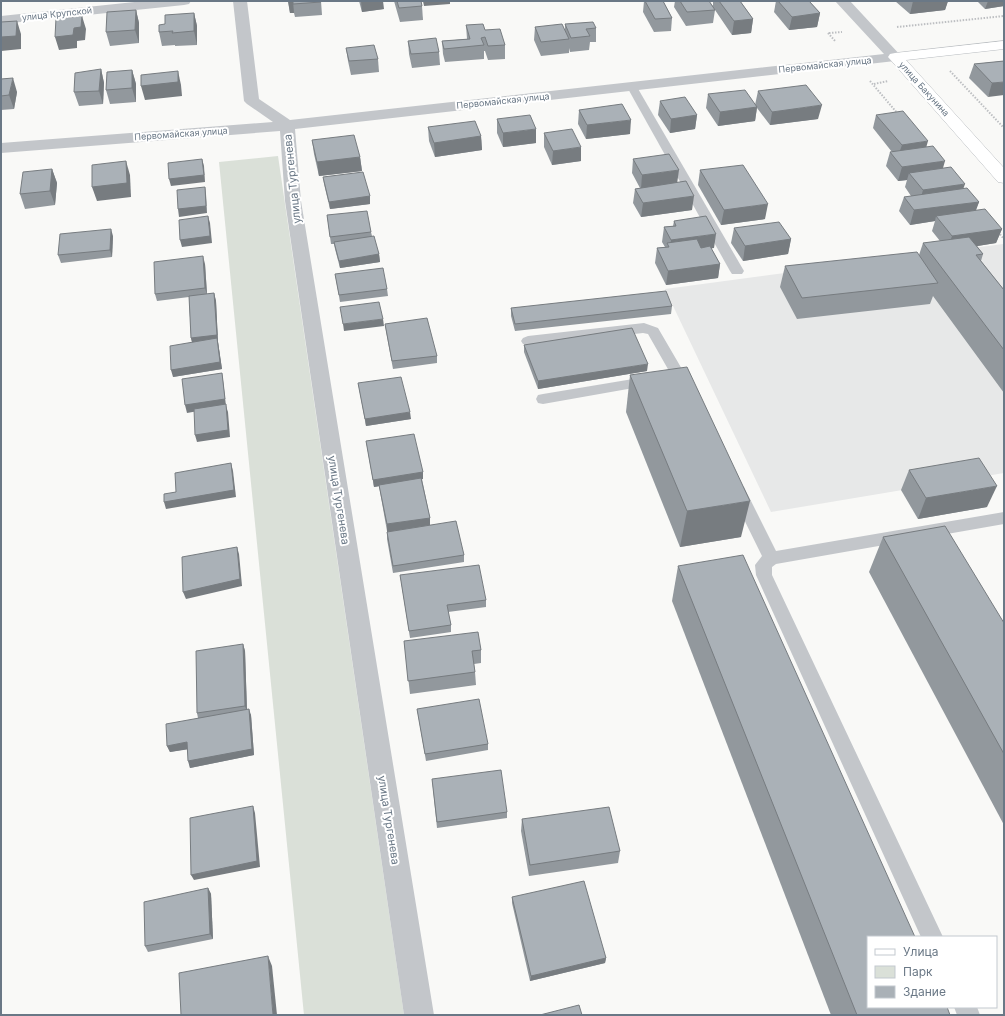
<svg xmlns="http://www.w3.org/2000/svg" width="1005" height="1016" font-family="Inter,sans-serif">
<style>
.built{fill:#e7e8e8}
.green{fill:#dae0d8}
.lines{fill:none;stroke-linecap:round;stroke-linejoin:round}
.secondary-casing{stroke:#b8bcc0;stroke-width:1}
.path{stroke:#bdbfc2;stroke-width:2;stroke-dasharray:1.5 1.5;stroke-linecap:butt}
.service{fill:#c3c6ca;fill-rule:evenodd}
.minor{fill:#c3c6ca;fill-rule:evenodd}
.secondary{fill:#fff;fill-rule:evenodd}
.wall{fill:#92989d}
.shaded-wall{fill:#777c80}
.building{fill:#aab1b7;stroke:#777c80}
.labels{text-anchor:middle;stroke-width:4;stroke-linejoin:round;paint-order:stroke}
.far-street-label{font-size:9px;fill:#6a7886;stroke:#fff}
.street-label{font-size:11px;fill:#6a7886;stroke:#fff}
</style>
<rect width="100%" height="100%" fill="#f9f9f7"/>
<!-- built -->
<path class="built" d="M1003,244L1004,246V473L771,512L665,289Z"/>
<!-- green -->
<path class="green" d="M278,156L404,1015H304L219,162Z"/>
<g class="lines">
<defs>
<path id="secondary" d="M1004,41V49L906,60L1004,168V183L998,182L888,57L890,54L895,53Z"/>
</defs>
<!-- secondary casing -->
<use href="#secondary" class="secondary-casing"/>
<!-- path -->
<g class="path">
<path d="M897,27L1004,16"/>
<path d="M828,33L836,42"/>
<path d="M829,33L842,32"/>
<path d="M950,71L1004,128"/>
<path d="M870,81L898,114"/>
<path d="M874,84L888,81"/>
<path d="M998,232L1004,239"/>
</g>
<!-- service -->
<g class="service">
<path d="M632,84L637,87L744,271L742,274H732L730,271L627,87Z"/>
<path d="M644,323L658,328L693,388L691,392L686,393L681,392L648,334L643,333L528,346L523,344L521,341L523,338L528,336Z"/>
<path d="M651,376L656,378L658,381L656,384L543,404L538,403L536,399L538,395L543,394Z"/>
<path d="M738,485L744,487L776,551L1004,512V524L776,564L772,567V575L943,937H921L756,575L755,565L762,556L730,491L732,487Z"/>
<path d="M954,1007H977L980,1015H957Z"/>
</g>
<!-- minor -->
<g class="minor">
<path d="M144,1H191L189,4L184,5L1,24V16Z"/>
<path d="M233,1H247L259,99L290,120L884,54L835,1H850L902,57L900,60L895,61L295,129L301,201L434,1015H404L285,201L280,131L1,153V143L273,122L247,104L244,101Z"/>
</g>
<!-- secondary -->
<use href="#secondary" class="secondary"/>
</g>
<!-- wall -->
<g class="wall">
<path d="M288,1H293V5V1H321L322,15L295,17L294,13H290Z"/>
<path d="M359,1H361L384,9L362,12Z"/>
<path d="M394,1H421L422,6L423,20L400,22Z"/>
<path d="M644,1H663L672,18L671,31L654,32L643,12Z"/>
<path d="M675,1H709L713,6V1H740L753,19L751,33L732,35L715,10L713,23L686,26L674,7Z"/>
<path d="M776,1H809L820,13L817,27L789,30L774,12Z"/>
<path d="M895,1H948L945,10L910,14Z"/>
<path d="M977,1H1004V6L985,9Z"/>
<path d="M136,10L139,23V43L110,46L106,32Z"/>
<path d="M194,13L197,26V45L175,46V45L162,46L159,32L165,24Z"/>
<path d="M565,24L596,28V42H590L589,50L570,52L569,48V53L541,56L534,40L535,27L565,29Z"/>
<path d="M466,25L485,30L505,45V59L488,60L485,51H484V59L445,62L443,54L442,41L467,39Z"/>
<path d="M408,41L439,52L440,65L412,68L409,54Z"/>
<path d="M346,48L378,59L379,72L351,75L348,61Z"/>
<path d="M1004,61L988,97L969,78L974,64Z"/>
<path d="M101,69L104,83L103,104L79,106L74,92Z"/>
<path d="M132,70L136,84V102L110,104L106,90Z"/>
<path d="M1,79L17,92L14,109L1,110Z"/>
<path d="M758,91L818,119L770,125L757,108L755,121L718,126L706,108L708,94L755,105Z"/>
<path d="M660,101L697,115L695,129L670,133L658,115Z"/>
<path d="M579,110L630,134L586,139L578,124Z"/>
<path d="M876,115L927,147L943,168L963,189L979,202L975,211L1002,229L996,243L977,246L983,254L981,261L1004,290V393L933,296L930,304L797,319L780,287L785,266L919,255L923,243L940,241L932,231L935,221L910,225L899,211L904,197L911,196L905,187L907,180L898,181L886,166L890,152H892L873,128Z"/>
<path d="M497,119L536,143L503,147L497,133Z"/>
<path d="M428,127L481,136L482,150L435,157L429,141Z"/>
<path d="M544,133L581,161L552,165L544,147Z"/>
<path d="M312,140L360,157L362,171L319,176L314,154Z"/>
<path d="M633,159L678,183L692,210L641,217L633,203L635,189L640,188L632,173Z"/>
<path d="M52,169L57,183L55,205L25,209L20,194Z"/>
<path d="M700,170L765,219L721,225L698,185Z"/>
<path d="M323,177L370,196V204L330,209L324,184Z"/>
<path d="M327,215L371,232L372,236L379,254L380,262L340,268L335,249L334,244H331Z"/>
<path d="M674,221L714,248H711L720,264L718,278L666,285L655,263L657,248L665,247L662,242L664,227L673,226Z"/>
<path d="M734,228L791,239L788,254L743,261L731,243Z"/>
<path d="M113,236L112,257L61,263L58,255Z"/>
<path d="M205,264L207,294L214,293L216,301L218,342L222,369L173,377L192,342L191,338L189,297L157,301L155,294Z"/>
<path d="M335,274L387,289L388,296L340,302Z"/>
<path d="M672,306L671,314L515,331L511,316V308Z"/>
<path d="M385,324L437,356V363L393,369L386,331Z"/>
<path d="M524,345L647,371L538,389L524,352Z"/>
<path d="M630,375L741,537L680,547L626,412Z"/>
<path d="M358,383L411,419L366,426Z"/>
<path d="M366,441L423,472V479H422L430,518V525L464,555V562L393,573L387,539V531L379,486L374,487Z"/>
<path d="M909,470L987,507L918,519L901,490Z"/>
<path d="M883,537L1004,623V825L869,572Z"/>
<path d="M678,566L950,1015H831L672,601Z"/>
<path d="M400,575L486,600V607L448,612L451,625V632L410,638Z"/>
<path d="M404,641L481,650V663L474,664L475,672L476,685L410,694Z"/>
<path d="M243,644L245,651L247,709L251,715L254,755L190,768L187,749L170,752L167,746L198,718L197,713Z"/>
<path d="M417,709L488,744V750L426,761Z"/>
<path d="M432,779L507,812V818L437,828Z"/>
<path d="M522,819L620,851L618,863L529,876L521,831Z"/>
<path d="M208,888L211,894L213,939L148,952L145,946Z"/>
<path d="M512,897L606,958L605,963L530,981L512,903Z"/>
</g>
<!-- shaded-wall -->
<g class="shaded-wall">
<path d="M288,1H293L294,13H290Z"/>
<path d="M361,1H383L384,9L362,12Z"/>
<path d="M423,1H450V4L424,6Z"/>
<path d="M913,1H948L945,10L910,14Z"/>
<path d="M988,1H1004V6L985,9Z"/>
<path d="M136,10L139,23V43L135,30Z"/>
<path d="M194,13L197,26V45L194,31Z"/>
<path d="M820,13L817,27L789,30L792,17Z"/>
<path d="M82,16L86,29L85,40L77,41V48L59,50L55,37L74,28Z"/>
<path d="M753,19L751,33L732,35L734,21Z"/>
<path d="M17,21L21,34V49L1,51V37Z"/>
<path d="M101,69L104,83L103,104L99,91Z"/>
<path d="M132,70L136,84V102L132,88Z"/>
<path d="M178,71L181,85L182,96L145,100L141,86Z"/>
<path d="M13,78L17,92L14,109L9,95Z"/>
<path d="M1004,82V95L988,97L992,83Z"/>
<path d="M822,105L818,119L770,125L772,112Z"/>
<path d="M757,107L755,121L718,126L720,112Z"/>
<path d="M697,115L695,129L670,133L671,119Z"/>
<path d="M631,120L630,134L586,139L587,125Z"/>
<path d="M536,129V143L503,147V133Z"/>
<path d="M481,136L482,150L435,157L434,143Z"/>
<path d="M928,141L924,155L897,159L902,145Z"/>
<path d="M581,147V161L552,165L553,151Z"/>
<path d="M360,157L362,171L319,176L317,162Z"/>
<path d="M202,159L204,166L205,182L171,186L169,179Z"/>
<path d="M126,161L130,175L131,197L97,201L92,187Z"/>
<path d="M945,161L941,175L909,173L907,180L898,181L902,167Z"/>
<path d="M52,169L57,183L55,205L50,191Z"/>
<path d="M679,170L677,184L641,189L642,175Z"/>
<path d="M965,184L960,198L919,204L923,190Z"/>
<path d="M1,185L2,188L1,198Z"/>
<path d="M205,187L206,194L207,213L179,217L178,209Z"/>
<path d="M370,196V204L330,209L329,202Z"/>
<path d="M694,196L692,210L641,217L643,203Z"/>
<path d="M979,202L974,216H936L935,221L910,225L914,210Z"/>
<path d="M768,204L765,219L721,225L724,210Z"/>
<path d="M208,216L210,223L212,243L182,247L180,240Z"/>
<path d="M111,229L113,236L112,257L110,250Z"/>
<path d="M1002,229L996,243L947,251L952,236Z"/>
<path d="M716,234L714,248L669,255L671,240Z"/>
<path d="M791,239L788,254L743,261L745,246Z"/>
<path d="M379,254L380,262L340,268L339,261Z"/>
<path d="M203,256L205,264L207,295L205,288Z"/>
<path d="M720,264L718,278L666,285L668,271Z"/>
<path d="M214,293L216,301L218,342L222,369L173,377L171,370L193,346L191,338Z"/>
<path d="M383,319L384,326L344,331L343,324Z"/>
<path d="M648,364L647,371L538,389V381Z"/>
<path d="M222,373L223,380L226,406L228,412L230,437L197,442L195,435L226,406L187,413L185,405Z"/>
<path d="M410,412L411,419L366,426L365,419Z"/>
<path d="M231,463L233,471L236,497L166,509L164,502Z"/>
<path d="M423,472V479L374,487L373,480Z"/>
<path d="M997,486L987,507L918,519L926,498Z"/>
<path d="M750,501L741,537L680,547L687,511Z"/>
<path d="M430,518V525L387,532V524Z"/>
<path d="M237,547L239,554L242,586L186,599L183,592Z"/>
<path d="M243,644L245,651L247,712L245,706Z"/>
<path d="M249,709L251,715L254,755L190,768L188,761Z"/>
<path d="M187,742L190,749L170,752L167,746Z"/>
<path d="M253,806L255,813L260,867L194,880L191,875Z"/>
<path d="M208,888L211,894L213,939L210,934Z"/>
<path d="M268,956L272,966L277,1015H273Z"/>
<path d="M606,958L605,963L530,981L531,976Z"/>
</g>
<!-- building -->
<g class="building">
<path d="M293,1H321V2L293,4Z"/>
<path d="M397,1H421L422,6L399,8Z"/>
<path d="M645,1H663L672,18L655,19Z"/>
<path d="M680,1H709L715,10L687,12Z"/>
<path d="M719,1H740L753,19L734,21Z"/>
<path d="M778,1H809L820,13L792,17Z"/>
<path d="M136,10L135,30L106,32L107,12Z"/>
<path d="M194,13V31L172,33L173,31L159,32V25L165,24V15Z"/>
<path d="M82,16L81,27L74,28L73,35L55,37L56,18Z"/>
<path d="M17,21L16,36L1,37V22Z"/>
<path d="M593,22L596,28L586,29L590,36L571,38L565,24Z"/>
<path d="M483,24L485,30L500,29L505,45L488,46L485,37L481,38L484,45L444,49L442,41L470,39L466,25Z"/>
<path d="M562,24L569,39L541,42L535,27Z"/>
<path d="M436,38L439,52L411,54L408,41Z"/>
<path d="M374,45L378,59L349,61L346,48Z"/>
<path d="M1004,61V82L992,83L974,64Z"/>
<path d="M101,69L99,91L74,92L75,73Z"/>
<path d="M132,70V88L106,90L107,72Z"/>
<path d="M178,71V82L141,86V75Z"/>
<path d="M13,78L9,95L1,96V79Z"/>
<path d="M806,85L822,105L772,112L758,91Z"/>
<path d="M745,90L757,107L720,112L708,94Z"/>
<path d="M685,97L697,115L671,119L660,101Z"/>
<path d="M622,104L631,120L587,125L579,110Z"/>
<path d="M903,111L928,141L902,145L876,115Z"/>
<path d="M530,115L536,129L503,133L497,119Z"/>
<path d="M475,121L481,136L434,143L428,127Z"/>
<path d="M572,129L581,147L553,151L544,133Z"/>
<path d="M354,135L360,157L317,162L312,140Z"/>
<path d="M933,146L945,161L902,167L890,152Z"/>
<path d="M669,154L679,170L642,175L633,159Z"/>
<path d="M202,159L204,175L169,179L168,163Z"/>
<path d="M126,161L127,183L92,187V165Z"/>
<path d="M743,165L768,204L724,210L700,170Z"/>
<path d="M951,167L965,184L923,190L909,173Z"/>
<path d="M52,169L50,191L20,194L23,172Z"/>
<path d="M363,172L370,196L329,202L323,177Z"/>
<path d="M686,181L694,196L643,203L635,189Z"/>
<path d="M205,187L206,206L178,209L177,190Z"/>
<path d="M967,188L979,202L914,210L904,197Z"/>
<path d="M985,209L1002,229L952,236L936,216Z"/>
<path d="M367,211L371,232L330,237L327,215Z"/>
<path d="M208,216L210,236L180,240L179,220Z"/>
<path d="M706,216L716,234L671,240L664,227L676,226L674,221Z"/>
<path d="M779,222L791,239L745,246L734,228Z"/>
<path d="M111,229L110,250L58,255L60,234Z"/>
<path d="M374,236L379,254L339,261L334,242Z"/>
<path d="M969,237L983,254L976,255L1004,290V350L923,243Z"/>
<path d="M697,239L701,248L710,246L720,264L668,271L657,248L669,247L667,243Z"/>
<path d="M917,252L938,283L802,298L785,266Z"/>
<path d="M203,256L205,288L155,294L154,262Z"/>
<path d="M383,268L387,289L339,295L335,274Z"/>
<path d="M666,291L672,306L515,324L511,308Z"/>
<path d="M214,293L217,335L191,338L189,296Z"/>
<path d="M379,302L383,319L343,324L340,307Z"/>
<path d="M427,318L437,356L392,361L385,324Z"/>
<path d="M632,328L648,364L538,381L524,345Z"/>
<path d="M217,338L220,362L171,370L170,346Z"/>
<path d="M687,367L750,501L687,511L630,375Z"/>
<path d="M222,373L225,399L185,405L182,379Z"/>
<path d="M401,377L410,412L365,419L358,383Z"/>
<path d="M226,404L228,430L195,435L194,409Z"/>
<path d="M414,434L423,472L373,480L366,441Z"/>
<path d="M979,458L997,486L926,498L909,470Z"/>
<path d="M231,463L234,490L164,502V494L176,492L175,473Z"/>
<path d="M421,478L430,518L387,524L379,485Z"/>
<path d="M456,521L464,555L393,566L387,532Z"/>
<path d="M945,526L1004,623V754L883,537Z"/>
<path d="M237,547L240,579L183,592L182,557Z"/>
<path d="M743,555L915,937H868V1007H947L950,1015H857L678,566Z"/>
<path d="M479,565L486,600L447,605L451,625L409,631L400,575Z"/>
<path d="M478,632L481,650L472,651L475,672L408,681L404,641Z"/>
<path d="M243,644L245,706L197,713L196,651Z"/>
<path d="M479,699L488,744L425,754L417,709Z"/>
<path d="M249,709L252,749L188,761L187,742L167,746L166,724Z"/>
<path d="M501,770L507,812L437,822L432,779Z"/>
<path d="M253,806L257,861L191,875L190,818Z"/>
<path d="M609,807L620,851L530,865L522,819Z"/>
<path d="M584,881L606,958L531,976L512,897Z"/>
<path d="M208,888L210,934L145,946L144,902Z"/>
<path d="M268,956L273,1015H181L179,973Z"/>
<path d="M579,1005L582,1015H540Z"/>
</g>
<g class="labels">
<!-- far-street labels -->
<g class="far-street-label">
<text transform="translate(57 14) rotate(-6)" y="3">улица Крупской</text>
<text transform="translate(825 65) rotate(-6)" y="3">Первомайская улица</text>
<text transform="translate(924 89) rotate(48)" y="3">улица Бакунина</text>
<text transform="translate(503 101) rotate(-6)" y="3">Первомайская улица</text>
<text transform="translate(181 134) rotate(-4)" y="3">Первомайская улица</text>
</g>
<!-- street labels -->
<g class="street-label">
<text transform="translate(292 179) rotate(-96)" y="4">улица Тургенева</text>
<text transform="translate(339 500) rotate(81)" y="4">улица Тургенева</text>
<text transform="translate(389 820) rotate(81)" y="4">улица Тургенева</text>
</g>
</g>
<!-- border -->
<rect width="1005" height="1016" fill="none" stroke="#6a7886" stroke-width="4"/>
<!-- legend -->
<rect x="867" y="936" width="130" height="72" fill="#ffffff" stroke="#c3c9cf"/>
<rect x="875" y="949" width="20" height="6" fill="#ffffff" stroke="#c3c9cf"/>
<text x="903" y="956" font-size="12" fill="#6a7886">Улица</text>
<rect x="875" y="966" width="20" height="12" fill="#dae0d8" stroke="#c3c9cf"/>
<text x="903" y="976" font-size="12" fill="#6a7886">Парк</text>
<rect x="875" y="986" width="20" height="12" fill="#aab1b7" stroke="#c3c9cf"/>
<text x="903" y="996" font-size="12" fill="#6a7886">Здание</text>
</svg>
